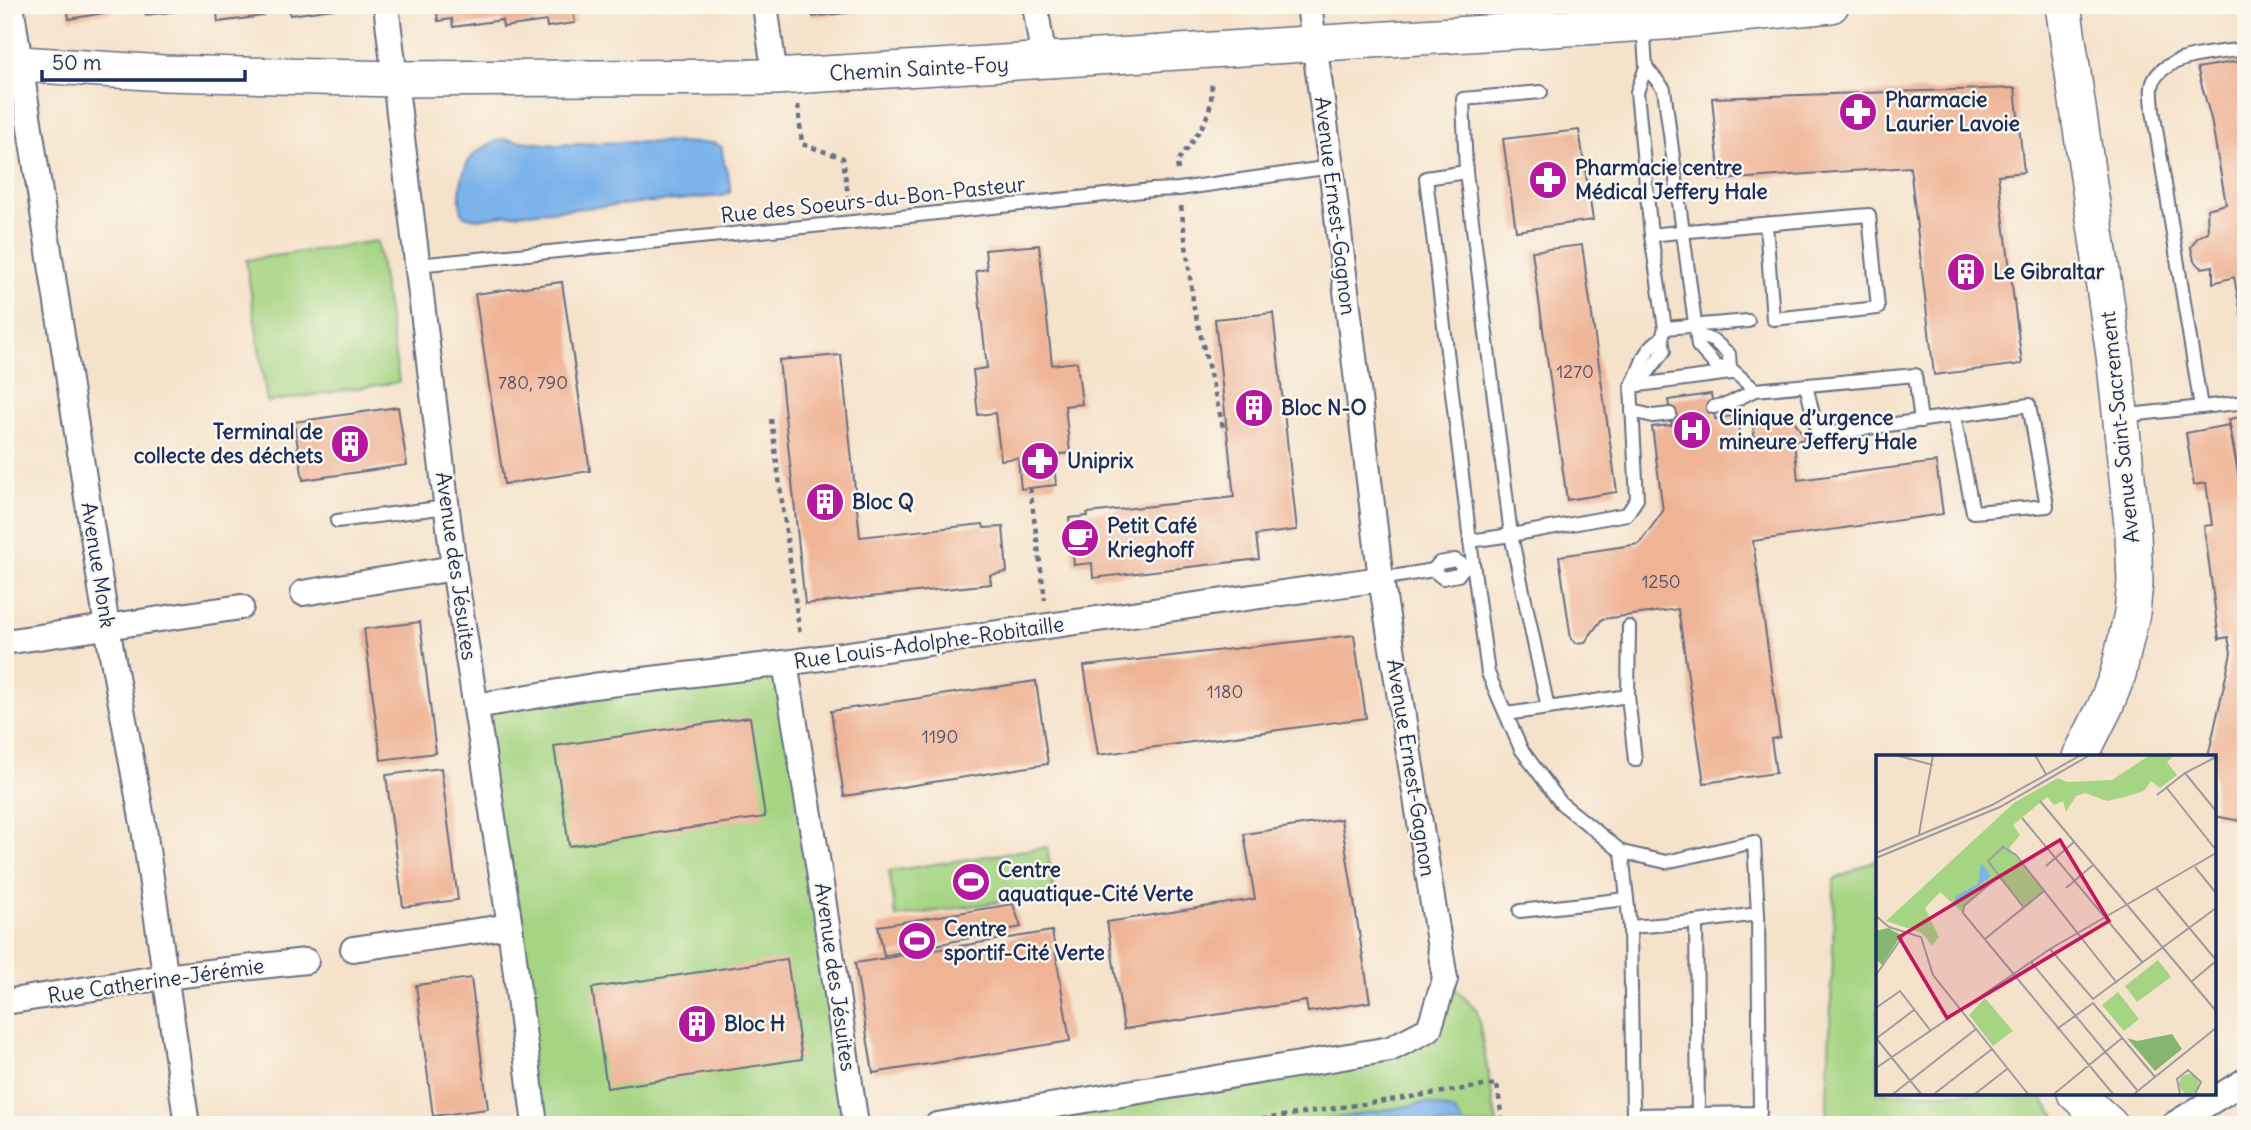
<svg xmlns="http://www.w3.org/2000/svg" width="2251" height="1130" font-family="Delius,sans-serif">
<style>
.green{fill:#a5d482;stroke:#608270;stroke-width:2}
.water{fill:#7bb3eb;stroke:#4b71a4;stroke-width:2}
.building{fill:#efb496}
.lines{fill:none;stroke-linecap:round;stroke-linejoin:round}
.service-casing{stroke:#676e84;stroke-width:16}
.minor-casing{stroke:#676e84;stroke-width:28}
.secondary-casing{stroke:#676e84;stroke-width:38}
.path{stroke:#676e84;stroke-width:4.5;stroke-dasharray:5 5;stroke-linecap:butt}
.service{stroke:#fff;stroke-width:12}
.minor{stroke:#fff;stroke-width:24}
.secondary{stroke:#fff;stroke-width:35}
.labels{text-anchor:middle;stroke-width:5;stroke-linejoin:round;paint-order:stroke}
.number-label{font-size:18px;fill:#50506c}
.street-label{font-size:21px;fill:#1b2f5e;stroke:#fbf7ec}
.poi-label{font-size:21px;font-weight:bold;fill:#1b2f5e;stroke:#fbf7ec;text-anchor:start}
.inset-road{fill:none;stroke:#9e9a9f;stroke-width:2}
.view{fill:#c2185b;fill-opacity:0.15;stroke:#c2185b;stroke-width:3.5}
.inset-edge{fill:none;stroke:#1b2f5e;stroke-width:3.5}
</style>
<rect width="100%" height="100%" fill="#fbf7ec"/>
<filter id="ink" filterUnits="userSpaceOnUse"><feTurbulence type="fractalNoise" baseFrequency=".0143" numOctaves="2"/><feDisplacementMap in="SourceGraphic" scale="14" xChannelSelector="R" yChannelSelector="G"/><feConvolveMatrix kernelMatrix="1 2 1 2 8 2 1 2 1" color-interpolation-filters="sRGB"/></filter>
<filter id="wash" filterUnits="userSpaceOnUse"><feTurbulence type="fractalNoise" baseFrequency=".00686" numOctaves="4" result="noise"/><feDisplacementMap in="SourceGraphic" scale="28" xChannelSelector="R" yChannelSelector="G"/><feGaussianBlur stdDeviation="1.57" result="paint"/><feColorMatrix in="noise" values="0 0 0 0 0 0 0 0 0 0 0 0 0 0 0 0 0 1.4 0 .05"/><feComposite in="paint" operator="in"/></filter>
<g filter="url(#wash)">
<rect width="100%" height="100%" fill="#f5e2ca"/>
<!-- green -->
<g class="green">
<path d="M377,241L399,382L267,402L246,260Z"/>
<path d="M785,663L856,1125H535L476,706Z"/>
<path d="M1047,847L1054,894L896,917L889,871Z"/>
<path d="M1878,859V1093H2037L2063,1125H1826L1833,956L1834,880Z"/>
<path d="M1445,979L1477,1010L1497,1125H937L1390,1049L1429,1029Z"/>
</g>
<!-- water -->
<g class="water">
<path d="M503,139L555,145L621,142L715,143L722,147C721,163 732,176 730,192L722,196L504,215L477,219L464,216C456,203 461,174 469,160C476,150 492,143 503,139Z"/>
<path d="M1426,1103L1454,1111L1464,1125H1295Z"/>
</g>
<g id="blocks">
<!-- building -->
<g class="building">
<path d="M67,5H114L115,11L69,19Z"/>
<path d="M144,5H202V8L146,15Z"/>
<path d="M216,5H261L263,16L218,22Z"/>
<path d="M289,5H334V9L290,15Z"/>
<path d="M436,5H572L575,23L547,27L546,21L503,27L502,20L453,27L452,19L438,21Z"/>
<path d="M811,5H869V10L813,17Z"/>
<path d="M2246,60V335H2245L2234,277L2213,283V266L2202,268L2194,261L2191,247L2198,237L2208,232L2207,209L2226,204L2211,119L2197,68Z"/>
<path d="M2015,88L2024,172L1998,175L2022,364L1934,375L1910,167L1720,180L1712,98Z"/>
<path d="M1579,130L1593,220L1516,231L1503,139Z"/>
<path d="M1039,245L1052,365L1077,362L1082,404L1065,406L1070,453L1053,455L1056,485L1021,489L1018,458L1001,460L995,413L978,415L973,370L987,368L976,271L987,269L985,250Z"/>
<path d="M1582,245L1617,492L1567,500L1532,251Z"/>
<path d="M562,282L590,471L504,484L475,294Z"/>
<path d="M1273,313L1297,530L1256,535L1259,559L1093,578L1092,563L1074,565L1069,518L1088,516L1087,513L1234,497L1215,319Z"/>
<path d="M841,355L860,537L983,524L984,528L1003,527L1007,572L990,575L991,584L805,604L779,360Z"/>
<path d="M1711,394L1715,419L1737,415L1741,445L1755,443L1752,418L1790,413L1805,439L1794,441L1798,480L1936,462L1943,514L1753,541L1780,737L1771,739L1776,773L1704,783L1678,609L1602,619L1585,642L1576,643L1571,639L1559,556L1639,544L1663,511L1652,427L1672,425L1668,400Z"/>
<path d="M398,407L407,465L303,480L294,422Z"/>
<path d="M2246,416V822L2214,816V757H2208L2231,653L2228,637L2219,639L2204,526L2212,525L2206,483L2194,485L2186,433L2229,425L2241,489L2229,419Z"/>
<path d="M420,622L436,753L381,760L364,629Z"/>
<path d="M1354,635L1366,718L1098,755L1084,666Z"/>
<path d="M1036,681L1048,764L844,796L831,711Z"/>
<path d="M750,717L765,817L569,846L554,746Z"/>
<path d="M441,768L458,900L403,907L386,775Z"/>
<path d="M1341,819L1370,1002L1308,1012L1306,1001L1124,1029L1107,922L1255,899L1244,834Z"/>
<path d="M1013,904L1021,927L884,956L878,926Z"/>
<path d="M1052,931L1070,1041L873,1073L855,963Z"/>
<path d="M787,959L802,1059L607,1088L592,988Z"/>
<path d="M471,978L488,1109L433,1116L416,985Z"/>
</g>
</g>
</g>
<g filter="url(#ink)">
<use href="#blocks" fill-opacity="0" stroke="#676e84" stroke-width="2"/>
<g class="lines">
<defs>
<g id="service">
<path d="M1646,67L1664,89L1698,346L1717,367L1730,368L1755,390L1915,375L1921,421"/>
<path d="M1466,172L1463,99L1541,92"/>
<path d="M1651,235C1724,227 1796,221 1869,215L1878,308L1773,319L1766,224"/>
<path d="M417,265L853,222L1152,190L1179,189L1331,167"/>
<path d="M1665,328L1748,321"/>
<path d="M1698,335L1714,341L1729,354L1730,368"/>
<path d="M1638,375L1648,372L1664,351L1662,338L1665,328L1651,235L1637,92L1646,67L1643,24"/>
<path d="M1806,385L1818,435L2029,405L2047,506L1973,512L1954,416"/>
<path d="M1631,386L1731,373"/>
<path d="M1713,407L1728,404L1755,390"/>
<path d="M2201,407L2153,110C2153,103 2151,94 2152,87C2157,54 2220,53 2246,49"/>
<path d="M1632,411L1653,416L1670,414"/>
<path d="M2121,416L2246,402"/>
<path d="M337,521L447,507"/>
<path d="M1470,541L1511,535L1548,708L1506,714"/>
<path d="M1433,570L1443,578L1458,575L1465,566L1472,565"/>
<path d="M1381,579L1433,570L1439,563L1455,560L1465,566"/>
<path d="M1628,696L1635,760"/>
<path d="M1548,708L1628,696L1629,627"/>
<path d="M1622,852L1627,899"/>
<path d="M1520,911L1627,899L1630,927L1633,1115L1760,1113L1758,914L1754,842L1666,862L1622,852L1561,803L1521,749L1488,673L1470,541L1426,178L1466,172L1511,535L1627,514L1637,499L1631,386C1644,366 1639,353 1662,338"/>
<path d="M1696,922L1698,1114"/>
<path d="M1630,927L1696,922L1758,914"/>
</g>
<g id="minor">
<path d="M11,5L107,627L144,829L187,1125"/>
<path d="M386,5L454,568L510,926L535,1125"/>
<path d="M765,5L775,77"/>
<path d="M1035,5L1044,61"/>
<path d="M303,593L454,568"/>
<path d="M5,642L241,607"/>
<path d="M785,663L818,864L856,1125"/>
<path d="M476,706L593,686L785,663L1381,579"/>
<path d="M353,949L510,926"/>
<path d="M5,1002L164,977L306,961"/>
<path d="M937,1125L1390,1049L1429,1029L1445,979L1381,579L1331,167L1309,5"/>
<path d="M2173,1125L2246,1080"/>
</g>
<g id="secondary">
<path d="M2063,5L2114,355L2133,534L2135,582L2132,613L2118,674L2105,707L2080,757"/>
<path d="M5,63L164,73L395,79L775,77L1663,22L1831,5"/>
<path d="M2075,1093L2110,1125"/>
</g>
</defs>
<!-- service casing -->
<use href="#service" class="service-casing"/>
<!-- minor casing -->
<use href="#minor" class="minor-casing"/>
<!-- secondary casing -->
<use href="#secondary" class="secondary-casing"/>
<!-- path -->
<g class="path">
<path d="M798,105L802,144L843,158L849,203"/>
<path d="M1178,170L1177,163C1196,133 1215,120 1211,80"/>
<path d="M1181,206L1194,308L1224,431"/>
<path d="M771,419L800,636"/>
<path d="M1030,488L1045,600"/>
<path d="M1222,1125L1497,1084L1503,1125"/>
</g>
<!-- service -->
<use href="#service" class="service"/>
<!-- minor -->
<use href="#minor" class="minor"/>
<!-- secondary -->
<use href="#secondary" class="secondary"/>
</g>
</g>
<!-- icons -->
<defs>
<symbol id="pharmacy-disc" viewBox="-11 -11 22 22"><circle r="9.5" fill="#b5179e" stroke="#fbf7ec"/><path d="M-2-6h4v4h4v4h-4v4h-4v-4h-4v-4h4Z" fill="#fff"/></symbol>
<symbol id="building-disc" viewBox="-11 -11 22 22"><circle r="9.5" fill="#b5179e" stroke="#fbf7ec"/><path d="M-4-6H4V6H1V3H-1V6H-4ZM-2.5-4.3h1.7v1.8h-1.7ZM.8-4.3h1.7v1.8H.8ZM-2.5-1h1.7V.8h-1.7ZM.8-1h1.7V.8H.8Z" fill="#fff"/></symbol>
<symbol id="hospital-disc" viewBox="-11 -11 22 22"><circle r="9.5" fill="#b5179e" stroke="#fbf7ec"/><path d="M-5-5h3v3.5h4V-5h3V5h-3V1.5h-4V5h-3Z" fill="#fff"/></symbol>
<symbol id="cafe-disc" viewBox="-11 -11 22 22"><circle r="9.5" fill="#b5179e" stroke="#fbf7ec"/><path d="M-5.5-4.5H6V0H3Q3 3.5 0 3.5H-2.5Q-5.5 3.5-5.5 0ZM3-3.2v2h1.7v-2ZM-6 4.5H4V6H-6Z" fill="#fff"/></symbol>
<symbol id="stadium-disc" viewBox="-11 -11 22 22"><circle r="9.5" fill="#b5179e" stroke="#fbf7ec"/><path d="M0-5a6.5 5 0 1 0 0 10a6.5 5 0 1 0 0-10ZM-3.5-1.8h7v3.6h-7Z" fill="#fff"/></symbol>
</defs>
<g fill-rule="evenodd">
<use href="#pharmacy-disc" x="1836" y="90" width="44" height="44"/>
<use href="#pharmacy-disc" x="1526" y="158" width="44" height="44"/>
<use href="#building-disc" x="1944" y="250" width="44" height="44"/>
<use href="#building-disc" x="1232" y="386" width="44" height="44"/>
<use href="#hospital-disc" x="1670" y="408" width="44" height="44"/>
<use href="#building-disc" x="328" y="422" width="44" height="44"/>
<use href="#pharmacy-disc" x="1018" y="439" width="44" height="44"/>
<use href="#building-disc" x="803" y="480" width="44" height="44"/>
<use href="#cafe-disc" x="1058" y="516" width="44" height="44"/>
<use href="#stadium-disc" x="949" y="860" width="44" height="44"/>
<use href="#stadium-disc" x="895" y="919" width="44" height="44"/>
<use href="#building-disc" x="675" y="1002" width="44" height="44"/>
</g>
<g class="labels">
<!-- number labels -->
<g class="number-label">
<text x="1575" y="378">1270</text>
<text x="533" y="389">780, 790</text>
<text x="1661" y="588">1250</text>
<text x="1225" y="698">1180</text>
<text x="940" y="743">1190</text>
</g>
<!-- street labels -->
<g class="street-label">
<text transform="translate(919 69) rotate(-3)" y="7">Chemin Sainte-Foy</text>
<text transform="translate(873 200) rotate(-6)" y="7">Rue des Soeurs-du-Bon-Pasteur</text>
<text transform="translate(1335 206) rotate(83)" y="7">Avenue Ernest-Gagnon</text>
<text transform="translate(2120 427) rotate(-96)" y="7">Avenue Saint-Sacrement</text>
<text transform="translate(98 565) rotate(81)" y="7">Avenue Monk</text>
<text transform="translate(456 566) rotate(82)" y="7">Avenue des Jésuites</text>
<text transform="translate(929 643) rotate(-8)" y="7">Rue Louis-Adolphe-Robitaille</text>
<text transform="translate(1411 768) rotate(81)" y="7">Avenue Ernest-Gagnon</text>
<text transform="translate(835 977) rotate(82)" y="7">Avenue des Jésuites</text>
<text transform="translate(156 981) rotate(-8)" y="7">Rue Catherine-Jérémie</text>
</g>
<!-- poi labels -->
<g class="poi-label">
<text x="1885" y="107">Pharmacie<tspan x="1885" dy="24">Laurier Lavoie</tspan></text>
<text x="1575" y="175">Pharmacie centre<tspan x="1575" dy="24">Médical Jeffery Hale</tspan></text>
<text x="1993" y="279">Le Gibraltar</text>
<text x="1281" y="415">Bloc N-O</text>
<text x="1719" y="425">Clinique d’urgence<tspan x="1719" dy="24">mineure Jeffery Hale</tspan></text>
<text x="323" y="439" text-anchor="end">Terminal de<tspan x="323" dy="24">collecte des déchets</tspan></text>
<text x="1067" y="468">Uniprix</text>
<text x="852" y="509">Bloc Q</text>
<text x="1107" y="533">Petit Café<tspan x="1107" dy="24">Krieghoff</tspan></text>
<text x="998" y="877">Centre<tspan x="998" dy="24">aquatique-Cité Verte</tspan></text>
<text x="944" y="936">Centre<tspan x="944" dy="24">sportif-Cité Verte</tspan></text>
<text x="724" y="1031">Bloc H</text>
</g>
</g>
<!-- overview -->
<g transform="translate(1876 755)">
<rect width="340" height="340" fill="#f5e2ca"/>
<path d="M274,0H334L297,2L291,7L301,20L284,33L275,26L268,36L249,42L231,46L209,38L200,41L190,57L187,46L178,50L171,42L137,70L144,80L133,93L168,136L148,153L122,122L88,151L87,158L64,137L49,153L63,182L56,191L46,178L10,166L139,47L182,23L191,27L236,25ZM282,205L295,222L261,247L249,231ZM242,237L263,264L248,276L226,250ZM109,243L137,276L117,291L93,260ZM303 329a10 10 0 1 1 20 0a10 10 0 1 1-20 0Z" fill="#a5d482"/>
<path d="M12,173L25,180L6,210L0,204V176ZM296,279L306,294L279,316L251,283L261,286Z" fill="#84b670"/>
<path d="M105,108L115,121L79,149V142L102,129Z" fill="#7bb3eb"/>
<path class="inset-road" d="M19,0L57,10M159,0L170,19M340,2L309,18L340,56M290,32L340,95M281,40L309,18M164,46L340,256M146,63L267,208M43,79L57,0M0,98L116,50L205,0M0,103L124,52L214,0M170,111L198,87M319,112L340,138M122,122L88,151L87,158L237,339M190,133L217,110M280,133L340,205M148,153L112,106L127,92L140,100L241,228M0,161L13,172L45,182L57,220L152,339M109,184L168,136M174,194L217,244L340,153M155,207L261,335M0,220L29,178M315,227L340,206M0,253L24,236L54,275M181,274L217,248L279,322M0,283L45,339M1,283L38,255M0,313L174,194L340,98M17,339L100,274M58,339L116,294M99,339L131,314M178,339L246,283M258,339L340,273M304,339L301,324L312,315L325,327L319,339"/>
<path class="view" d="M184,85L233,166L71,263L23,182Z"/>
<rect width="340" height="340" class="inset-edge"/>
</g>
<!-- margin -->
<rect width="2251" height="1130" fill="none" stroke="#fbf7ec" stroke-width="28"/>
<!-- scale -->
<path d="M42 70v10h203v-10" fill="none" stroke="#1b2f5e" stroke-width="3.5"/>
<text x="52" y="70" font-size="21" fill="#1b2f5e" stroke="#fbf7ec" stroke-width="5" paint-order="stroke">50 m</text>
</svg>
